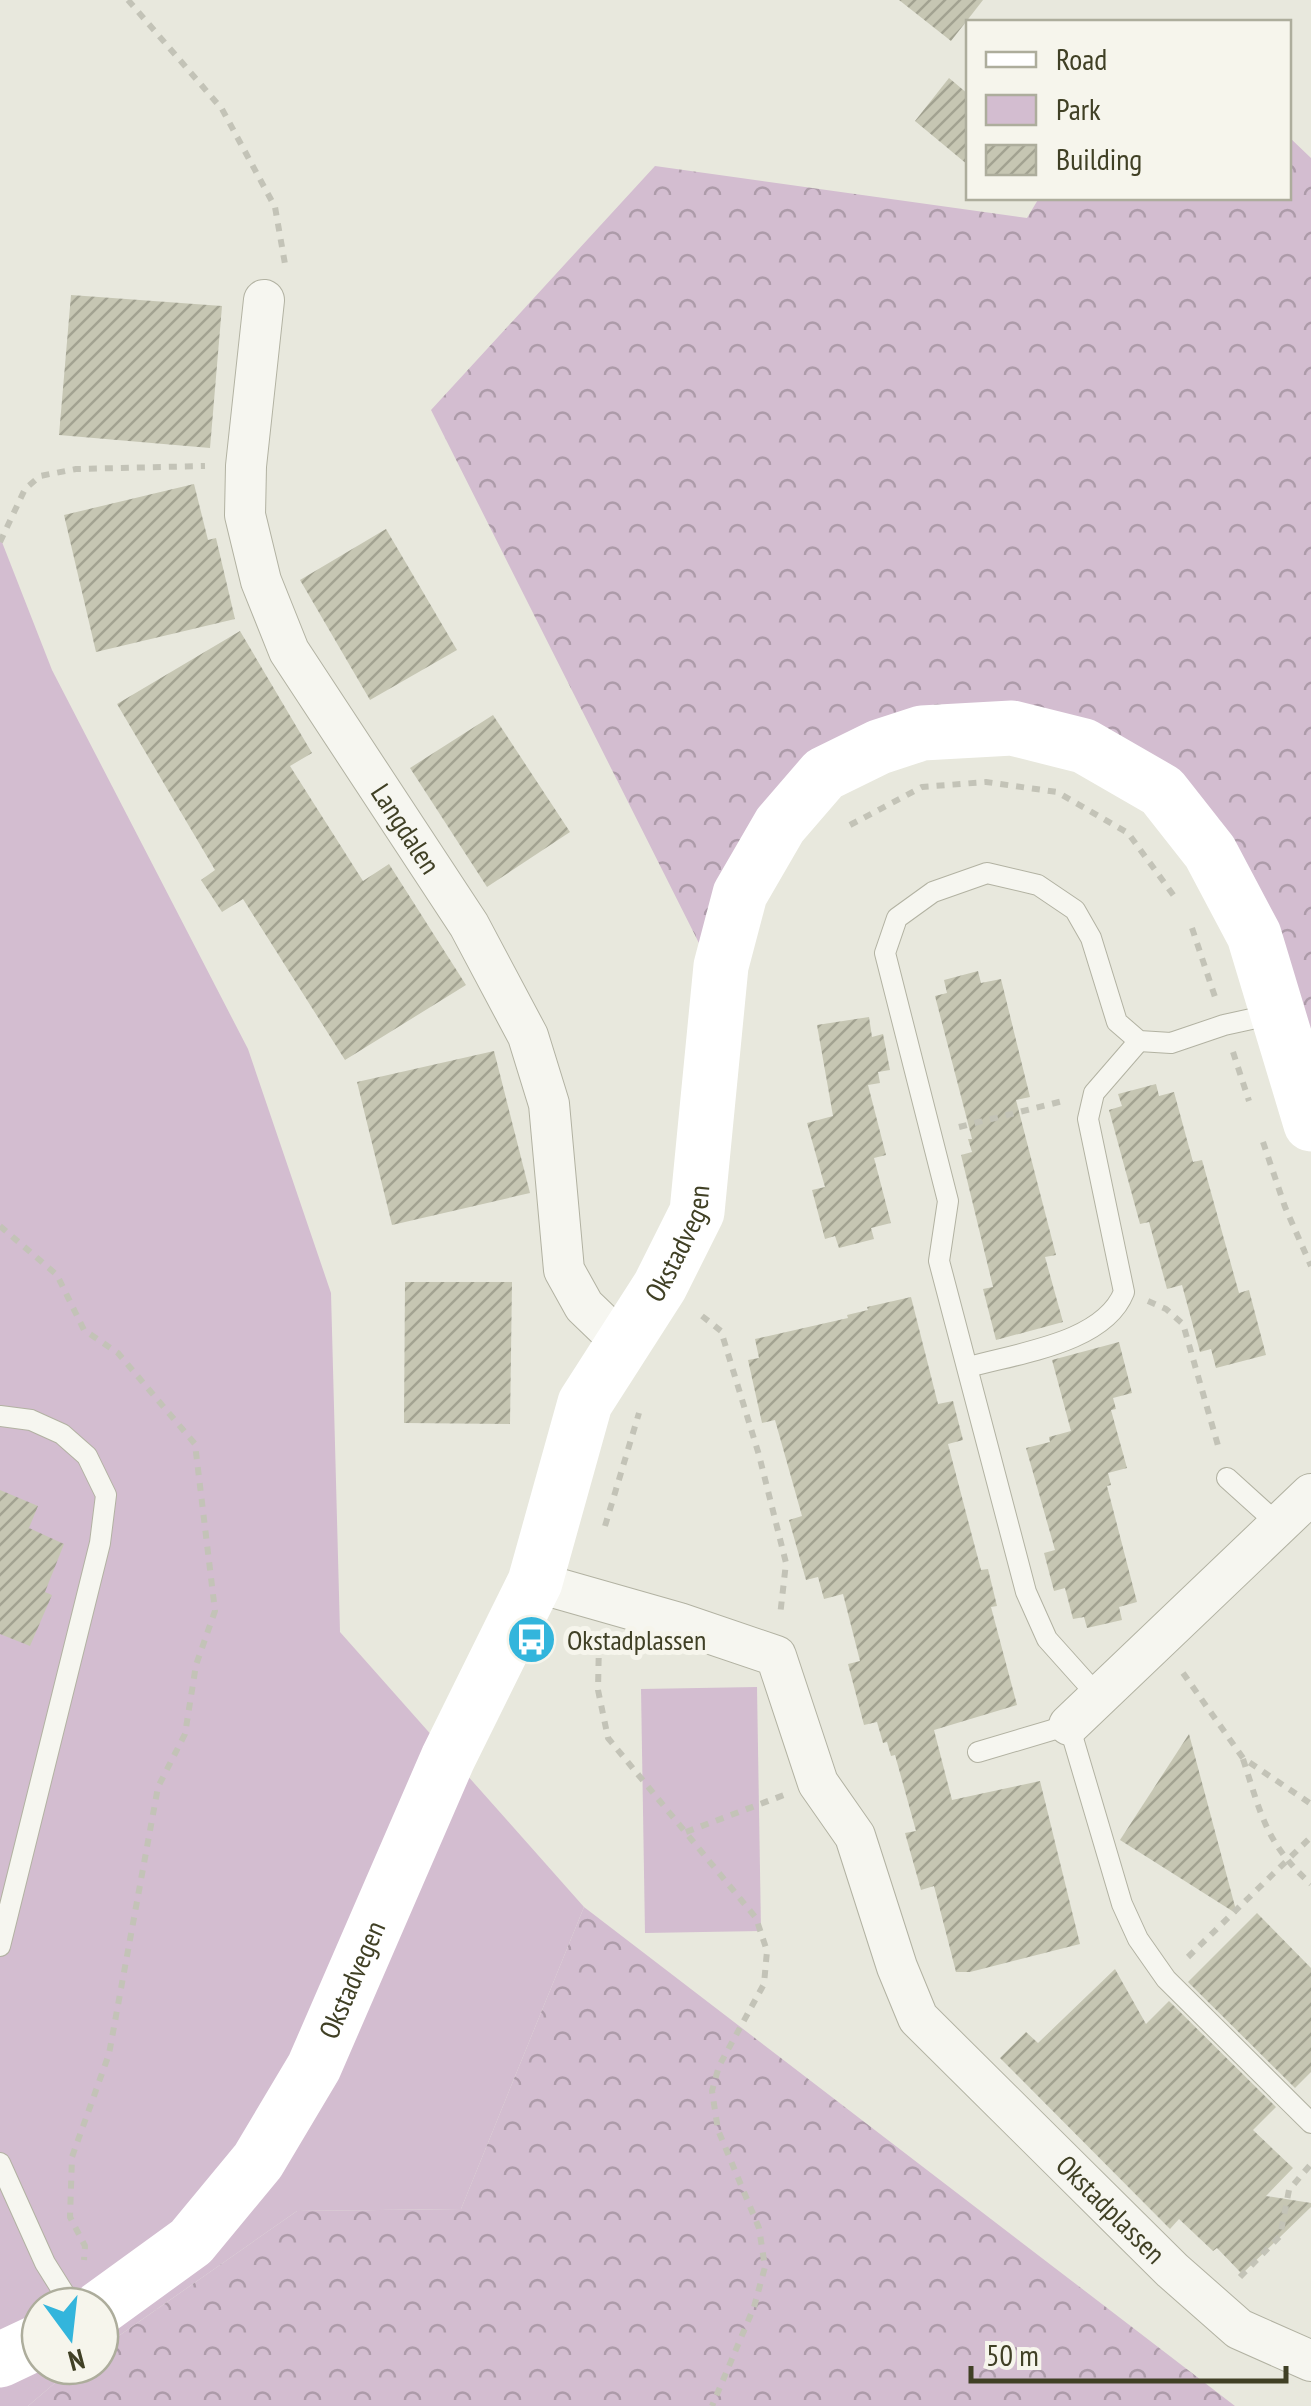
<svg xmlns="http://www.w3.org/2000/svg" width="1311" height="2406" font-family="'PT Sans Narrow',sans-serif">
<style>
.green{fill:#d3bdd0}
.forest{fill:url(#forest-crowns)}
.building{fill:url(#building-hatch)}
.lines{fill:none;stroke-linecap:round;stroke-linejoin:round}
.lane-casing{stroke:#b2b2a2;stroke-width:22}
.street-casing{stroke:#b2b2a2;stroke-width:42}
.path{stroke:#c3c3b7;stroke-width:6;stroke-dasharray:8 8;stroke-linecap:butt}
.lane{stroke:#f6f6f0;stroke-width:20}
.street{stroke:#f6f6f0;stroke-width:40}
.secondary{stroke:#fff;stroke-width:55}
.labels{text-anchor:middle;stroke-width:10;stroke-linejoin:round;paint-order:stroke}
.street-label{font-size:28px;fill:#404025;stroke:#f6f5ec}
.poi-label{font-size:28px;fill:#404025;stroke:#f6f5ec;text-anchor:start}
</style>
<defs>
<pattern id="forest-crowns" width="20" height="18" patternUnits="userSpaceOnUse" patternTransform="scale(2.5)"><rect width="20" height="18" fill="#d3bdd0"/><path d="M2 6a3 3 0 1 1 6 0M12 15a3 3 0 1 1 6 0" fill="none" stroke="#ad9ba9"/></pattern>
<pattern id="building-hatch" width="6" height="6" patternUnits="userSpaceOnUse" patternTransform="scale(2.5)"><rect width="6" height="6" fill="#c6c6b3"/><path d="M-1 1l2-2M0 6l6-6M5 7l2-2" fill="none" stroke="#a2a291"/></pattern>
</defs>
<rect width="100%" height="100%" fill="#e8e8dd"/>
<!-- green -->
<g class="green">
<path d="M0,537L52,670L248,1049L331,1293L340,1632L584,1907L461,2209L297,2211L100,2349V2306H40V2366H75L28,2406H0Z"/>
<path d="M757,1687L761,1931L645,1933L641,1689Z"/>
</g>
<!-- forest -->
<g class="forest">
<path d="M1289,137L1311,158V1081L1183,796L925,727L819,792L710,965L431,410L655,166L1027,218L1039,198H1288Z"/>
<path d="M584,1907L1235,2406H28L75,2366H100V2349L297,2211L461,2209Z"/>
</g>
<!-- building -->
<g class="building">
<path d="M899,0H983L951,41Z"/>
<path d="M949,78L968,94V165L915,121Z"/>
<path d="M71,295L222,306L210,448L59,435Z"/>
<path d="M194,484L208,540L216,538L235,619L96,652L64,515Z"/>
<path d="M386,529L457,650L370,700L300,580Z"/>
<path d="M240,631L312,753L290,766L363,881L389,864L466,985L345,1060L243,899L222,912L201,880L215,870L117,704Z"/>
<path d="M493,715L570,832L487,887L410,768Z"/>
<path d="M978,971L981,983L1001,979L1030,1097L1016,1100L1056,1255L1045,1257L1063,1322L996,1340L983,1289L993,1287L961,1155L972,1152L968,1139H972L935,996L947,993L944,980Z"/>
<path d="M869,1017L872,1037L883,1034L890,1070L878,1072L880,1083L868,1085L886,1155L874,1158L891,1223L871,1228L874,1239L839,1248L835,1236L825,1239L812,1190L825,1187L807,1123L833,1116L817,1025Z"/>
<path d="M494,1051L530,1193L392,1225L357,1082Z"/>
<path d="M1156,1084L1159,1096L1174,1092L1193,1162L1202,1160L1239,1293L1249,1290L1266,1355L1216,1368L1211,1349L1200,1352L1182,1285L1167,1289L1149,1222L1140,1224L1109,1110L1122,1106L1118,1094Z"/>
<path d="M405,1282H512L510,1424L404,1423Z"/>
<path d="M911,1297L938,1404L953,1401L963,1440L948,1444L981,1570L988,1569L997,1606L991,1607L1017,1705L934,1730L952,1800L1040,1781L1080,1944L970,1972H956L934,1886L921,1890L905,1833L916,1831L895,1755L891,1756L887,1742L883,1743L877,1722L864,1725L848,1664L860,1661L843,1594L824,1599L818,1577L806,1580L789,1520L802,1516L775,1420L762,1423L748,1360L759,1358L755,1339L848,1318L847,1315L868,1310L867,1307Z"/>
<path d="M1119,1342L1132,1393L1113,1398L1116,1409L1111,1410L1127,1468L1108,1473L1111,1485L1107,1486L1137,1602L1119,1607L1122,1620L1087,1628L1084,1617L1073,1619L1065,1588L1054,1591L1044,1553L1055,1550L1026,1448L1050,1442L1049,1437L1071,1431L1052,1360Z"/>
<path d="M0,1490L38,1506L29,1528L64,1544L45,1592L52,1595L30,1646L0,1634Z"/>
<path d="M1189,1734L1237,1914L1120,1840Z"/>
<path d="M1257,1913L1311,1968V2072L1295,2088L1188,1982Z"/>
<path d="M1115,1969L1146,2024L1169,2001L1276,2107L1253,2130L1293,2168L1266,2196L1311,2203V2207L1242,2274L1217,2248L1213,2251L1179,2219L1170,2229L1000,2058L1026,2032L1038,2043Z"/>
</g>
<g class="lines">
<defs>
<g id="lane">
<path d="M969,1367C1018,1353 1104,1343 1124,1292L1088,1119L1094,1093L1139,1041"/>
<path d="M0,1416L31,1420L62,1434L87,1456L106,1495L100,1543L0,1946"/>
<path d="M1227,1478L1279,1525"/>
<path d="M1098,1696L1047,1639L1026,1592L939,1261L948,1201L885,953L897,918L933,892L987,873L1038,885L1075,910L1091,938L1117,1022L1139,1041L1171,1043L1224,1025L1274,1014"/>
<path d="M978,1752L1069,1725L1122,1904L1138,1939L1166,1979L1311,2123"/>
<path d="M0,2163L45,2263L72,2306"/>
</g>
<g id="street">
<path id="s1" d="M264,300L246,466L245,515L261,581L289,651L469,925L528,1036L549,1104L564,1270L584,1306L610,1331L627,1338"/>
<path id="s2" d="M535,1582L679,1623L776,1656L818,1783L855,1836L897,1967L918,2018L1172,2270L1239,2329L1311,2361"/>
<path d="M1069,1725L1311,1494"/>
</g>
</defs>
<!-- lane casing -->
<use href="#lane" class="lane-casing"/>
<!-- street casing -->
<use href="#street" class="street-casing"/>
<!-- path -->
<g class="path">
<path d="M128,0L222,109L275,207L285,264"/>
<path d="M0,542L25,489L40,476L76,469L205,466"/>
<path d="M850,825L922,787L986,782L1057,792L1128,833L1177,900"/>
<path d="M1192,928L1215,997"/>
<path d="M1233,1052L1249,1101"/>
<path d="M959,1127L1063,1101"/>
<path d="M1263,1142L1285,1207L1311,1266"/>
<path d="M0,1226L57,1275L84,1330L118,1353L195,1444L215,1611L196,1665L185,1734L158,1787L109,2054L72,2157L70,2217L85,2246L84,2260"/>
<path d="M1148,1301L1166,1309L1183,1324L1219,1449"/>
<path d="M702,1316L721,1331L759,1455L786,1563L780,1616"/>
<path d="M605,1526L639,1413"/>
<path d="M599,1642L598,1690L608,1738L756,1918L767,1951L764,1984L719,2066L712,2091L718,2130L759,2228L765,2267L754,2307L712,2406"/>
<path d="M1183,1673L1243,1758L1311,1804"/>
<path d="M1243,1759C1261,1814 1266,1844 1311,1884"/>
<path d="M686,1832L784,1795"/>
<path d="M1188,1957L1311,1837"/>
<path d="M1240,2277L1280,2236L1289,2190L1311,2164"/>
</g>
<!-- lane -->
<use href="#lane" class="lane"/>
<!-- street -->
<use href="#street" class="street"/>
<!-- secondary -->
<g class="secondary">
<path id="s3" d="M100,2308L191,2242L258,2161L314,2067L448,1758L535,1582L585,1403L660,1286L697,1212L721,966L740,894L780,825L824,774L879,747L922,733L1012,728L1084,746L1162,791L1210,852L1254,935L1311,1124"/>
<path d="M0,2360L40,2341"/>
</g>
</g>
<!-- icons -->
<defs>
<symbol id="bus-disc" viewBox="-11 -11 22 22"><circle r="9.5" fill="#33b5dc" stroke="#f6f5ec"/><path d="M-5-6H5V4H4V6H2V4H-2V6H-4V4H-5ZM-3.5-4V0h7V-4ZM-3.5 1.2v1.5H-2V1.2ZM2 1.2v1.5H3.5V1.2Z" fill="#fff"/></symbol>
</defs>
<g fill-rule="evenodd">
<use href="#bus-disc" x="504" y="1612" width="55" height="55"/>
</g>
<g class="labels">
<!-- street labels -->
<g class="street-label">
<text dy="10" stroke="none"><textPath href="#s1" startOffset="572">Langdalen</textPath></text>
<text dy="10" stroke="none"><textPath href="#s3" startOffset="1232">Okstadvegen</textPath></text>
<text dy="10" stroke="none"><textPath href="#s3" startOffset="422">Okstadvegen</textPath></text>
<text dy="10" stroke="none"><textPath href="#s2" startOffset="915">Okstadplassen</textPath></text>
</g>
<!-- poi labels -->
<g class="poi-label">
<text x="567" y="1650">Okstadplassen</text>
</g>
</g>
<!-- legend -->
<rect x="966" y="20" width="325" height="180" fill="#f6f5ec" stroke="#adad9c" stroke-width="2.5"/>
<rect x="986" y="52" width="50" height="15" fill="#ffffff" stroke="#adad9c" stroke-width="2.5"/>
<text x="1056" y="70" font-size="30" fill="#404025">Road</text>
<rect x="986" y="95" width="50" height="30" fill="#d3bdd0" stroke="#adad9c" stroke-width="2.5"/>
<text x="1056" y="120" font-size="30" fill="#404025">Park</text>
<rect x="986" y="145" width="50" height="30" fill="url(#building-hatch)" stroke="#adad9c" stroke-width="2.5"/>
<text x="1056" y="170" font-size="30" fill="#404025">Building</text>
<!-- north arrow -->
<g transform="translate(70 2336) rotate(165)"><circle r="48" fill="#f6f5ec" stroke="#adad9c" stroke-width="2.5"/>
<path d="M0-8L18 38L0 25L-18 38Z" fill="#33b5dc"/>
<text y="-15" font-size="28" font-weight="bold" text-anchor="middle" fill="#404025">N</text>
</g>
<!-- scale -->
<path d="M971 2366v15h315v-15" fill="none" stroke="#404025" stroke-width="5"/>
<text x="986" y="2366" font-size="30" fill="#404025" stroke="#f6f5ec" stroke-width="8" paint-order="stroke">50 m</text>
</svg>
